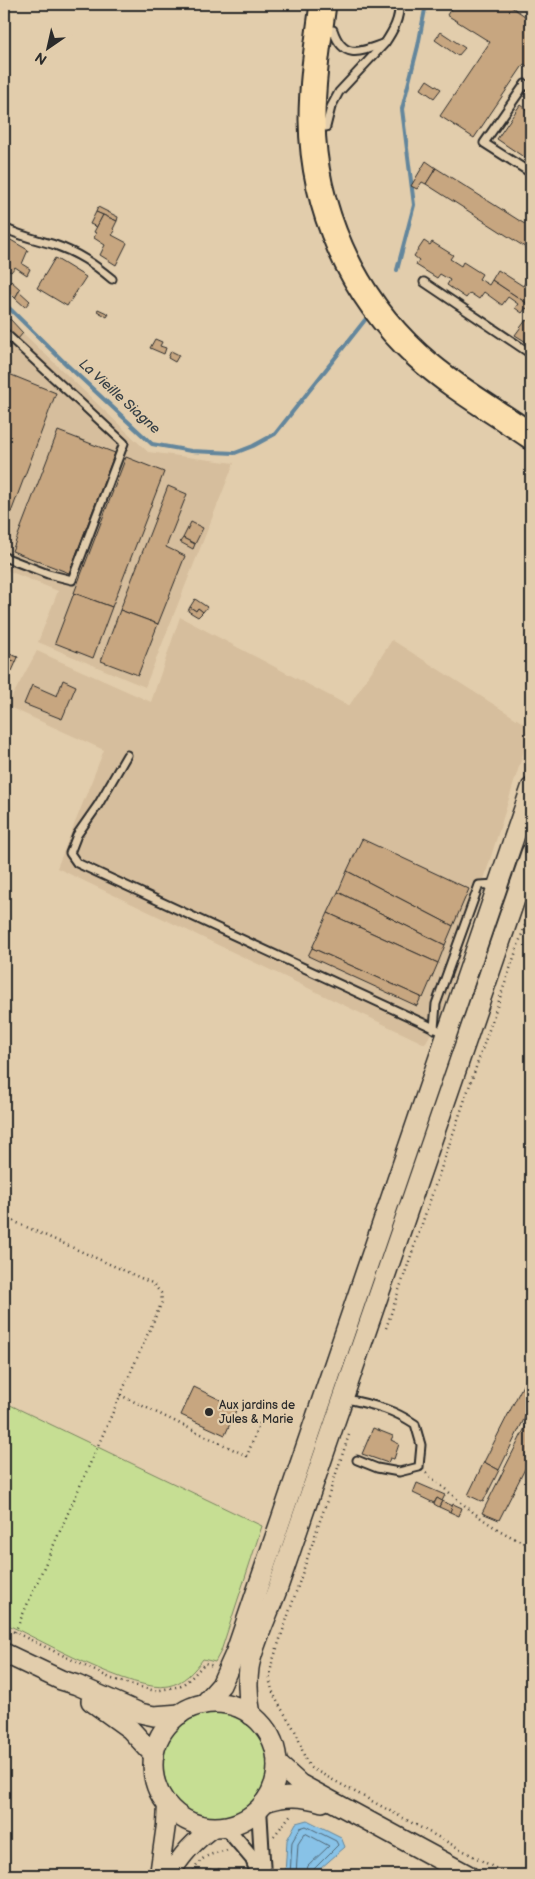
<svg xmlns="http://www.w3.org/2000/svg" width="535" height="1879" font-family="'Balsamiq Sans',sans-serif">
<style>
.built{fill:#d6be9d}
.green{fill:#c6de93;stroke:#78845f}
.water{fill:#88c2e7;stroke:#63869c}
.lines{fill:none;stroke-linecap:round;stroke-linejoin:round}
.shore{stroke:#506776;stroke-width:1}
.stream{stroke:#63869c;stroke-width:4}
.building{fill:#c7a680;stroke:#2b2b2b}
.service-casing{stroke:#2b2b2b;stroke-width:11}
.minor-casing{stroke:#2b2b2b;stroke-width:18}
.tertiary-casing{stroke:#2b2b2b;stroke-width:21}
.secondary-casing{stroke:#2b2b2b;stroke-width:22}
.motorway-casing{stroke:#2b2b2b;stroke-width:29}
.path{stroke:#2b2b2b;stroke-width:2.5;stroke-dasharray:1 4;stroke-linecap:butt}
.service{stroke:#e2cdac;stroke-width:7}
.minor{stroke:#e2cdac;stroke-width:14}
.tertiary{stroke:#e2cdac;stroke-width:18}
.secondary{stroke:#e2cdac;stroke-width:19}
.motorway{stroke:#faddab;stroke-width:25}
.poi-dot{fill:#2b2b2b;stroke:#e2cdac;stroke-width:2}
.labels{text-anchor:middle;stroke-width:4.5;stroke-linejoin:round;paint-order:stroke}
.poi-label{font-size:12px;fill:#2b2b2b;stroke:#e2cdac;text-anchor:start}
.water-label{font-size:14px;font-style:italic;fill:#394247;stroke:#e2cdac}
</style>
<rect width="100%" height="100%" fill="#e2cdac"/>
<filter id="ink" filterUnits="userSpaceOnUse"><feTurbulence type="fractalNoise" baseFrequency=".02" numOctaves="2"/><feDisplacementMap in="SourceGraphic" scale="10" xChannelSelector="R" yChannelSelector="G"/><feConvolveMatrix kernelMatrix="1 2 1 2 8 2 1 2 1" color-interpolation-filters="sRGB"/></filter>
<g filter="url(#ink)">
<!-- built -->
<g class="built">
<path d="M4,315L148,452L234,463L145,687L38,642L58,591L4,569Z"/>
<path d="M180,617L349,706L392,640L531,728L443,1011L425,1044L57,868L104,750L7,706L37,651L151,702Z"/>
</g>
<!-- green -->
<g class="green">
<path d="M4,1402L262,1526L221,1651L215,1662L203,1659C194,1671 184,1683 168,1686C136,1694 37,1638 4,1623Z"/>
<circle cx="216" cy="1765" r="53"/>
</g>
<!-- water -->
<path class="water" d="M307,1820L341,1837L345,1847L313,1875H285L287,1840L296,1823Z"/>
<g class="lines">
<!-- shore -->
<g class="shore">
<path d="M290,1875L292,1842L300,1828L306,1826L336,1841L338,1845L313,1870L311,1875"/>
<path d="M296,1875L298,1844L305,1833L329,1846L308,1866L305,1875"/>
</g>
<!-- stream -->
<g class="stream">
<path d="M397,270L414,205L402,109L418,46L426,4"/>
<path d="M4,303L67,365L152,444L191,451L235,453L253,446L275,434L365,320"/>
</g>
</g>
<!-- building -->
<g class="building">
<path d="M454,4H507L531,20V69L524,64L474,138L440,116L490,42L447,15Z"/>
<path d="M441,32L465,48L458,56L435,40Z"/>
<path d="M427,80L441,89L434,98L421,89Z"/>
<path d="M520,105L531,113V162L497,139Z"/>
<path d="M426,161L436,168L426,184L422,182L417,189L411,186Z"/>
<path d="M436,168L531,228V251L426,184Z"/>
<path d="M98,207L118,217L117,221L96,212Z"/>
<path d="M96,212L103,215L97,227L90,224Z"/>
<path d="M103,215L117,221L113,229L115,231L112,235L127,243L116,265L100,255L105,245L94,238L96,233L94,232Z"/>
<path d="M9,239L28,250L22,264L30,269L27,275L15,267L11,272L4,268V247Z"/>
<path d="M424,241L430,245L432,242L453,255L450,259L461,266L463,262L482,274L479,279L489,285L492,280L531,306V312L526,308L522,313L515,308L518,304L508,297L502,305L484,292L479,299L470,293L466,298L447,285L450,280L440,274L437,278L416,265L419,260L414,256Z"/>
<path d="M55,258L86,277L67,306L37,288Z"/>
<path d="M498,270L523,286L526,281L531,284L528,291L531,293V306L492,280Z"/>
<path d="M11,281L20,289L15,298L5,288Z"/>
<path d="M19,291L30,301L25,307L15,298Z"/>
<path d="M98,309L109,314L107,317L97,311Z"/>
<path d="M10,319L23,333L17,340L4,326Z"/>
<path d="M526,320L530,323L531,321V345L515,335Z"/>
<path d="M155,339L162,342L160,346L166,348L164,354L150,348Z"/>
<path d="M171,351L179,355L175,362L168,358Z"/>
<path d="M4,372L56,393L4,531Z"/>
<path d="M58,431L115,453L69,573L12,551Z"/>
<path d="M126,457L164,472L112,607L74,593Z"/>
<path d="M168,486L187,494L166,547L185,556L158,624L120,610Z"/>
<path d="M191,522L203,528L195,544L183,538Z"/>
<path d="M183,538L195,544L193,549L180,542Z"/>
<path d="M74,593L112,607L93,658L55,643Z"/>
<path d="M195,599L207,607L203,612L198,608L196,611L190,607Z"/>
<path d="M190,607L196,611L198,608L203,612L198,617L188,611Z"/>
<path d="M120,610L158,624L138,675L101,661Z"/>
<path d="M4,652L18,657L16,662L4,657Z"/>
<path d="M4,657L16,662L12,671L6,669L4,676Z"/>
<path d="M63,680L76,686L62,719L24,704L32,685L57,696Z"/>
<path d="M362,839L469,889L453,926L347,871Z"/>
<path d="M347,871L453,926L445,945L338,892Z"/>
<path d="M338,892L445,945L438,963L328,913Z"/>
<path d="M328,913L438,963L423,998L312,948Z"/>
<path d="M312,948L421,997L417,1006L308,956Z"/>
<path d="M524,1383L531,1387V1405L499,1470L484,1462Z"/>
<path d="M194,1387L237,1408L225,1435L181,1415Z"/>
<path d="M531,1416V1457L499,1520L482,1513Z"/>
<path d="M373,1428L393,1436L391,1440L399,1444L394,1459L390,1458L388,1463L362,1454Z"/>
<path d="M484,1462L499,1470L483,1502L468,1495Z"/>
<path d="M417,1483L445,1495L442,1501L437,1498L434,1503L413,1493Z"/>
<path d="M437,1498L442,1501L439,1507L434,1504Z"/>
<path d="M442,1501L453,1506L450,1512L439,1507Z"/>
<path d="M453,1504L462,1508L459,1516L450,1512Z"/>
<path d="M218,1869L224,1870L223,1875H217Z"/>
</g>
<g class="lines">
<defs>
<g id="service">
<path d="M333,30C343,59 358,53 382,44"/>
<path d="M531,88L525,84L484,143L531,173"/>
<path d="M326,127L331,107L339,92L385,43C393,31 400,19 399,4"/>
<path d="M4,228C20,236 38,240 55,245C78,253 94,264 112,279"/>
<path d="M424,282L531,354"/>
<path d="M4,332L124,443L72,580L48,574L4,557"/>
<path d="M127,755L98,805L77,835L70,853L77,863L447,1034"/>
<path d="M434,1029L436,1004L479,885L497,884"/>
<path d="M343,1398C372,1405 389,1407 415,1424L421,1445L419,1467L399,1472L377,1468L357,1460"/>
<path d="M210,1874V1875"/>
</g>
<g id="minor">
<path d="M259,1808L263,1875"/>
<path d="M225,1826L253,1859L259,1875"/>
</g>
<g id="tertiary">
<path d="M159,1875L166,1825L167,1804"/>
<path d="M170,1875C181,1855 195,1840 214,1827"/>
</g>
<g id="secondary">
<path d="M4,1653L61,1680L77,1685L140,1713L154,1716L180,1714"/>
<path d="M91,1701L130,1729L154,1755"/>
<circle cx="215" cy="1765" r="62"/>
<path d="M204,1704L221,1685L235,1654L531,788"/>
<path d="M251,1715C248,1700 247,1684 249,1668C252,1647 269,1612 277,1590L531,853"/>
<path d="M277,1763L300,1784L468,1875"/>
<path d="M265,1802C286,1795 302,1796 322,1802"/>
</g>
<path id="motorway" d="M323,4C318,42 312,81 312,120C313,209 352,295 417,355C451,386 493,410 531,436"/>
</defs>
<!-- service casing -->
<use href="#service" class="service-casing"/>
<!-- minor casing -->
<use href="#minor" class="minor-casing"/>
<!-- tertiary casing -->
<use href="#tertiary" class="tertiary-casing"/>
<!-- secondary casing -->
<use href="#secondary" class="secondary-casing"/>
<!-- motorway casing -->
<use href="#motorway" class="motorway-casing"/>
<!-- path -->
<g class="path">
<path d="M4,1217L152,1283L161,1293L162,1302L15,1632"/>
<path d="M386,1328L531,908"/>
<path d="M120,1395L247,1456L260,1422"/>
<path d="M349,1435L272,1663C271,1669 269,1676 270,1682C274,1703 289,1717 297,1735C302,1747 303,1758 311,1768L508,1875"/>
<path d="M426,1473C459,1500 490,1531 531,1545"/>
<path d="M4,1627L112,1679L155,1691L181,1686L192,1677L205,1663L213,1666"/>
<path d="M274,1836L292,1813"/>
<path d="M191,1875C202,1855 207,1855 228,1850"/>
</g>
<!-- service -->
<use href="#service" class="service"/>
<!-- minor -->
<use href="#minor" class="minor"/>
<!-- tertiary -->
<use href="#tertiary" class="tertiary"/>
<!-- secondary -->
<use href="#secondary" class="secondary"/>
<!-- motorway -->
<use href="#motorway" class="motorway"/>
</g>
</g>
<!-- markers -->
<circle class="poi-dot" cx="209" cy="1412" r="5"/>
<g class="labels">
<!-- poi labels -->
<g class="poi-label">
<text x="219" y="1409">Aux jardins de<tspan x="219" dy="14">Jules &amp; Marie</tspan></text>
</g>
<!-- water labels -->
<g class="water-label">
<text transform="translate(120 396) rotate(42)" y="5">La Vieille Siagne</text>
</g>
</g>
<!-- margin -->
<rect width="535" height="1879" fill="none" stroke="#e2cdac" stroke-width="20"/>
<rect x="10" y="10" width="515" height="1859" fill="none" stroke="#2b2b2b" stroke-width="2" filter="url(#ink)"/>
<!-- north arrow -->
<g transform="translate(48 48) rotate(214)" stroke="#e2cdac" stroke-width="4" paint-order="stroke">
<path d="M0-4L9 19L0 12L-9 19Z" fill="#2b2b2b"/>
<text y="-8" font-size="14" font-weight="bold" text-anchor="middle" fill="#2b2b2b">N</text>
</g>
</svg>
